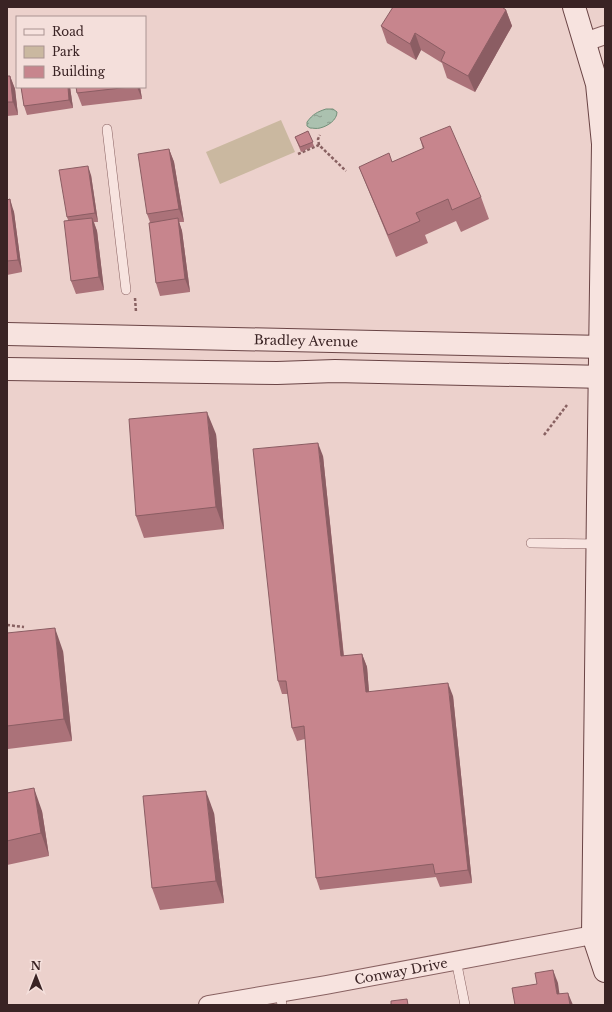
<svg xmlns="http://www.w3.org/2000/svg" width="612" height="1012" font-family="'Libre Baskerville',serif">
<style>
.green{fill:#cab8a0}
.water{fill:url(#water-ripples);stroke:#728f79}
.lines{fill:none;stroke-linecap:round;stroke-linejoin:round}
.lane-casing{stroke:#886161;stroke-width:10}
.street-casing{stroke:#886161;stroke-width:20}
.secondary-casing{stroke:#6a4445;stroke-width:24}
.path{stroke:#886161;stroke-width:2.5;stroke-dasharray:3 2;stroke-linecap:butt}
.lane{stroke:#f7e3df;stroke-width:9}
.street{stroke:#f7e3df;stroke-width:18}
.secondary{stroke:#f7e3df;stroke-width:22}
.wall{fill:#ab7279}
.shaded-wall{fill:#8b5d63}
.building{fill:#c7858d;stroke:#8b5d63}
.labels{text-anchor:middle;stroke-width:3;stroke-linejoin:round;paint-order:stroke}
.street-label{font-size:13px;fill:#3a2324;stroke:#f4dfdb}
</style>
<defs>
<pattern id="water-ripples" width="26" height="14" patternUnits="userSpaceOnUse"><rect width="26" height="14" fill="#abc1af"/><path d="M2 4q2-2 4 0t4 0M15 11q2-2 4 0t4 0" fill="none" stroke="#8c9c8e"/></pattern>
</defs>
<rect width="100%" height="100%" fill="#ecd1cc"/>
<!-- green -->
<path class="green" d="M281,120L295,152L220,184L206,152Z"/>
<!-- water -->
<path class="water" d="M326,109H333L337,112C337,120 328,126 320,128C317,129 313,128 310,128L307,126V122C313,114 317,112 326,109Z"/>
<g class="lines">
<defs>
<g id="lane">
<path d="M107,129L126,290"/>
<path d="M531,543L598,544"/>
<path d="M456,960L465,1005"/>
<path d="M280,993L282,1005"/>
</g>
<g id="street">
<path d="M585,42L605,35"/>
<path id="s1" d="M208,1005L326,985L593,935"/>
</g>
<g id="secondary">
<path d="M574,7L597,84L603,144L598,503L593,935L605,971"/>
<path id="s2" d="M7,334L605,347"/>
<path d="M7,369L277,373L335,371L605,377"/>
</g>
</defs>
<!-- lane casing -->
<use href="#lane" class="lane-casing"/>
<!-- street casing -->
<use href="#street" class="street-casing"/>
<!-- secondary casing -->
<use href="#secondary" class="secondary-casing"/>
<!-- path -->
<g class="path">
<path d="M319,145L318,139L320,135"/>
<path d="M298,154L319,145L346,171"/>
<path d="M135,298L136,312"/>
<path d="M544,435L567,405"/>
<path d="M7,625L24,627"/>
</g>
<!-- lane -->
<use href="#lane" class="lane"/>
<!-- street -->
<use href="#street" class="street"/>
<!-- secondary -->
<use href="#secondary" class="secondary"/>
</g>
<!-- wall -->
<g class="wall">
<path d="M506,10L512,26L475,92L447,78L442,63L421,50L416,60L387,43L381,26Z"/>
<path d="M7,76H10L15,89L18,115L7,116Z"/>
<path d="M21,87H70L73,108L27,115L24,106Z"/>
<path d="M76,87H140L142,99L82,106L77,93Z"/>
<path d="M308,131L314,146L301,152L295,137Z"/>
<path d="M420,138L481,197L489,219L461,232L456,221L425,235L428,243L396,257L368,189L359,167L392,162L423,149Z"/>
<path d="M169,149L174,162L184,222H179L182,231L190,292L160,296L156,283L150,222L147,214Z"/>
<path d="M91,175L98,222H94L97,231L104,290L76,294L71,281L68,220L67,217Z"/>
<path d="M7,192L8,200L14,212L22,272L7,275Z"/>
<path d="M216,434L224,529L144,538L136,516Z"/>
<path d="M323,456L344,656L362,654L367,667L369,692L453,696L472,883L440,887L436,877L320,890L316,878L305,739L297,741L292,728L288,694H282L278,681Z"/>
<path d="M7,633L63,651L72,741L8,749L7,745Z"/>
<path d="M7,793L42,811L49,856L7,865Z"/>
<path d="M214,813L224,903L160,910L152,888Z"/>
</g>
<!-- shaded-wall -->
<g class="shaded-wall">
<path d="M506,10L512,26L475,92L468,76Z"/>
<path d="M415,33L421,50L416,60L410,44Z"/>
<path d="M10,76L15,89L18,115L13,102Z"/>
<path d="M68,87H70L73,108L69,100Z"/>
<path d="M137,87H140L142,99Z"/>
<path d="M169,149L174,162L184,222L179,209Z"/>
<path d="M88,166L91,175L98,222L95,213Z"/>
<path d="M10,199L14,212L22,272L18,260Z"/>
<path d="M92,218L97,231L104,290L99,277Z"/>
<path d="M178,218L182,231L190,292L185,279Z"/>
<path d="M207,412L216,434L224,529L216,507Z"/>
<path d="M318,443L323,456L345,669L341,656Z"/>
<path d="M55,628L63,651L72,741L64,719Z"/>
<path d="M362,654L367,667L370,705L366,692Z"/>
<path d="M448,683L453,696L472,883L468,870Z"/>
<path d="M34,788L42,811L49,856L41,833Z"/>
<path d="M206,791L214,813L224,903L216,881Z"/>
<path d="M553,970L558,983L561,1005L557,994Z"/>
<path d="M568,993L573,1005H570Z"/>
</g>
<!-- building -->
<g class="building">
<path d="M393,7H502L506,10L468,76L441,61L445,52L415,33L410,44L381,26Z"/>
<path d="M7,76H10L13,102H7Z"/>
<path d="M21,87H68L69,100L24,106Z"/>
<path d="M76,87H130L77,93Z"/>
<path d="M450,126L481,197L452,210L448,199L416,213L420,221L388,235L359,167L389,153L392,162L424,148L420,138Z"/>
<path d="M308,131L313,142L300,147L295,137Z"/>
<path d="M169,149L179,209L147,214L138,154Z"/>
<path d="M88,166L95,213L67,217L59,170Z"/>
<path d="M10,199L18,260L7,261V200Z"/>
<path d="M92,218L99,277L71,281L64,221Z"/>
<path d="M178,218L185,279L156,283L149,223Z"/>
<path d="M207,412L216,507L136,516L129,419Z"/>
<path d="M318,443L341,656L362,654L366,692L448,683L468,870L435,874L433,864L316,878L304,726L292,728L286,681H278L253,449Z"/>
<path d="M55,628L64,719L7,726V633Z"/>
<path d="M34,788L41,833L7,841V793Z"/>
<path d="M206,791L216,881L152,888L143,796Z"/>
<path d="M553,970L557,994L568,993L570,1005H515L512,988L537,984L535,973Z"/>
<path d="M407,999L408,1005H391V1001Z"/>
</g>
<g class="labels">
<!-- street labels -->
<g class="street-label">
<text dy="5" stroke="none"><textPath href="#s2" startOffset="299">Bradley Avenue</textPath></text>
<text dy="5" stroke="none"><textPath href="#s1" startOffset="196">Conway Drive</textPath></text>
</g>
</g>
<!-- border -->
<rect width="612" height="1012" fill="none" stroke="#3a2324" stroke-width="16"/>
<!-- legend -->
<rect x="16" y="16" width="130" height="72" fill="#f4dfdb" stroke="#aa9492"/>
<rect x="24" y="29" width="20" height="6" fill="#f7e3df" stroke="#aa9492"/>
<text x="52" y="36" font-size="12" fill="#3a2324">Road</text>
<rect x="24" y="46" width="20" height="12" fill="#cab8a0" stroke="#aa9492"/>
<text x="52" y="56" font-size="12" fill="#3a2324">Park</text>
<rect x="24" y="66" width="20" height="12" fill="#c7858d" stroke="#aa9492"/>
<text x="52" y="76" font-size="12" fill="#3a2324">Building</text>
<!-- north arrow -->
<g transform="translate(36 976)" stroke="#f4dfdb" stroke-width="3" paint-order="stroke">
<path d="M0-3L7 15L0 10L-7 15Z" fill="#3a2324"/>
<text y="-6" font-size="11" font-weight="bold" text-anchor="middle" fill="#3a2324">N</text>
</g>
</svg>
